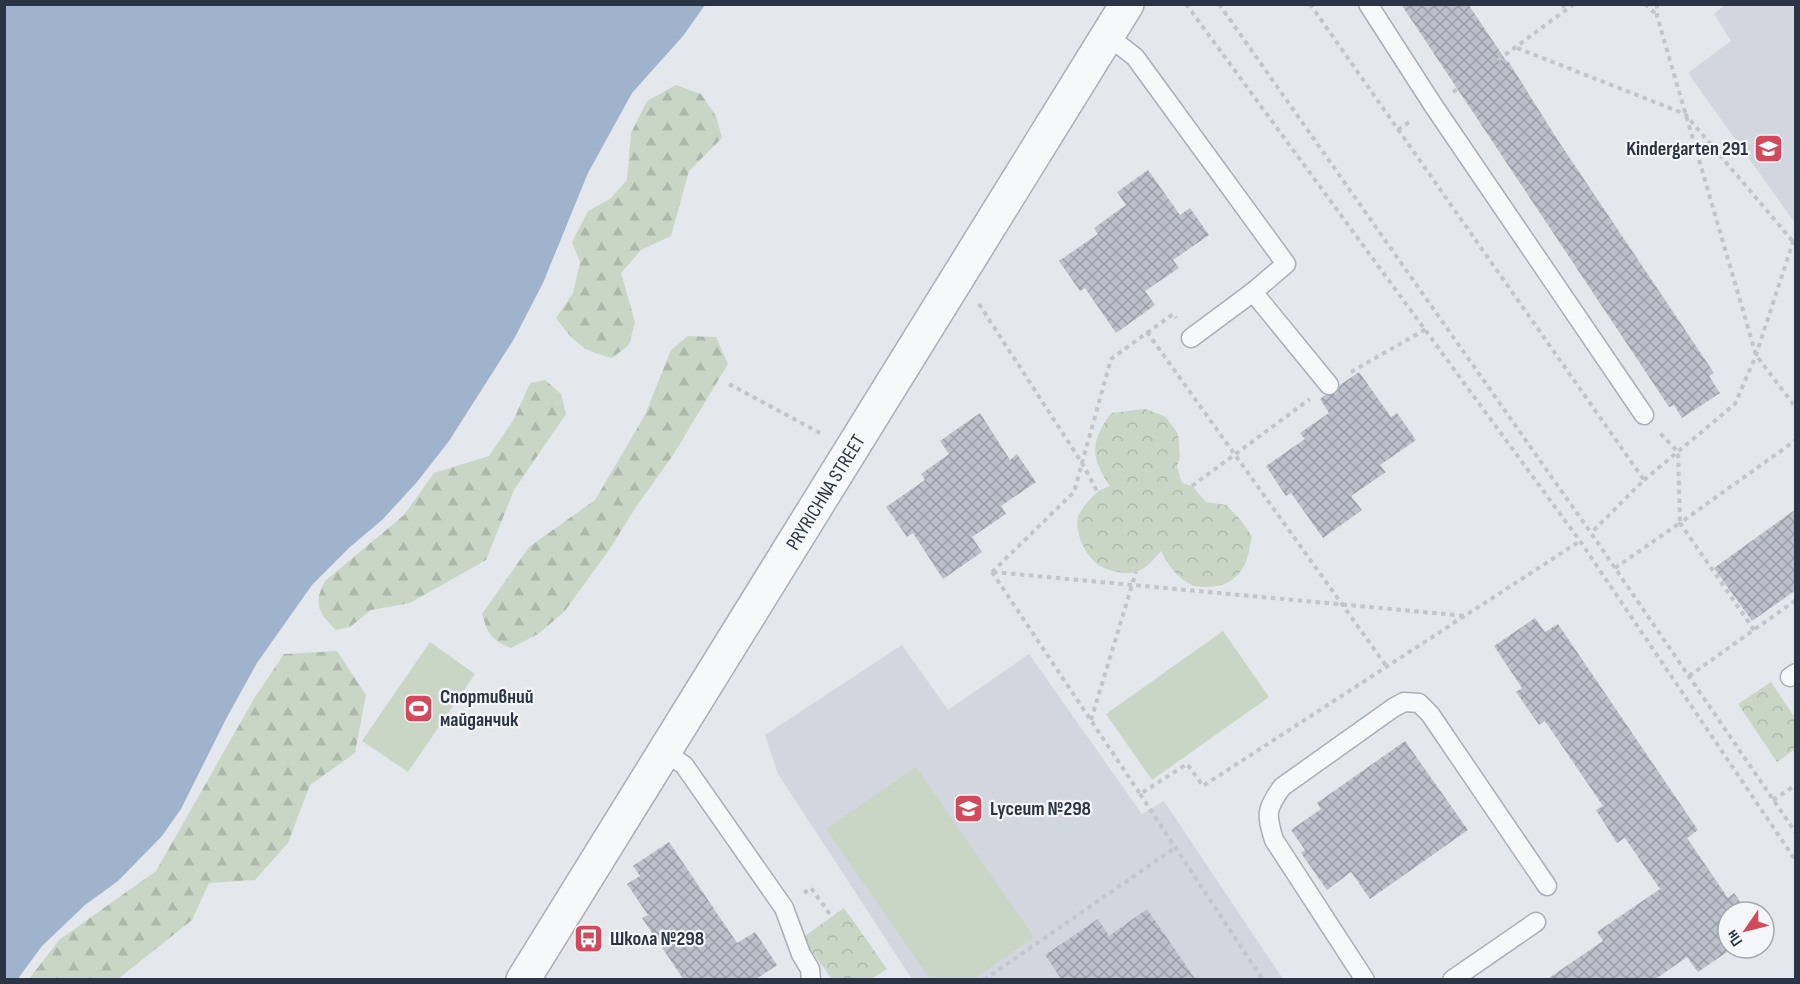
<svg xmlns="http://www.w3.org/2000/svg" width="1800" height="984" font-family="'Sofia Sans Condensed',sans-serif">
<style>
.built{fill:#d2d6de}
.forest{fill:url(#forest-firs)}
.park{fill:url(#park-crowns)}
.garden{fill:#c9d6c5}
.water{fill:#9fb4cc}
.building{fill:url(#building-cross-hatch)}
.lines{fill:none;stroke-linecap:round;stroke-linejoin:round}
.service-casing{stroke:#a9aeb7;stroke-width:21}
.minor-casing{stroke:#a9aeb7;stroke-width:36}
.path{stroke:#c2c5cb;stroke-width:4;stroke-dasharray:4.5 4.5;stroke-linecap:butt}
.service{stroke:#f7f8fa;stroke-width:18}
.minor{stroke:#f7f8fa;stroke-width:33}
.labels{text-anchor:middle;stroke-width:4.5;stroke-linejoin:round;paint-order:stroke}
.poi-label{font-size:20px;font-weight:bold;fill:#2b3445;stroke:#f4f6f9;text-anchor:start}
.street-label{font-size:20px;fill:#2b3445;stroke:#f4f6f9}
</style>
<defs>
<pattern id="forest-firs" width="22" height="20" patternUnits="userSpaceOnUse" patternTransform="scale(1.5)"><rect width="22" height="20" fill="#c9d6c5"/><path d="M5 1l3.5 6h-7zM16 11l3.5 6h-7z" fill="#adb8ab"/></pattern>
<pattern id="park-crowns" width="20" height="18" patternUnits="userSpaceOnUse" patternTransform="scale(1.5)"><rect width="20" height="18" fill="#c9d6c5"/><path d="M2 6a3 3 0 1 1 6 0M12 15a3 3 0 1 1 6 0" fill="none" stroke="#adb8ab"/></pattern>
<pattern id="building-cross-hatch" width="8" height="8" patternUnits="userSpaceOnUse" patternTransform="scale(1.5)"><rect width="8" height="8" fill="#bbc0ca"/><path d="M0 0l8 8M0 8l8-8" fill="none" stroke="#989da6"/></pattern>
</defs>
<rect width="100%" height="100%" fill="#e4e7ec"/>
<!-- built -->
<g class="built">
<path d="M1725,5H1795V223L1688,73L1731,41L1714,14Z"/>
<path d="M902,645L948,710L1029,654L1142,814L1164,801L1283,979H912L778,774L765,735Z"/>
</g>
<!-- forest -->
<g class="forest">
<path d="M676,85L701,94L716,116L722,138L689,171L671,236L641,250L621,273L635,322L629,345L612,358C581,350 575,343 556,318L573,293L580,262L572,242L588,211L610,199L627,180L631,133L647,101Z"/>
<path d="M688,336L716,337L728,364L673,455L636,507L609,550L564,612L538,634L511,648C491,640 488,634 482,614L529,547L595,500L645,415L671,350Z"/>
<path d="M545,380L561,394L566,414L514,490L486,560L410,603L371,610L350,627L336,630C318,613 313,604 325,581L404,515L434,473L489,456L514,419L530,383Z"/>
<path d="M337,651L366,695L355,753L310,785L288,843L255,880L209,883L192,920L118,979H29L59,940L156,871L255,697L284,654Z"/>
</g>
<!-- park -->
<g class="park">
<path d="M1145,409L1166,417L1178,434L1180,456L1177,467L1182,483L1192,486L1206,502L1226,505L1239,518L1252,536C1250,545 1249,555 1245,564C1239,576 1230,584 1216,586C1187,591 1174,575 1161,551C1154,559 1147,568 1136,572C1126,575 1110,571 1100,566C1087,558 1074,533 1078,517C1080,511 1087,503 1091,498C1098,491 1101,489 1110,486C1090,456 1090,443 1111,413Z"/>
<path d="M1771,682L1795,718V749L1777,762L1738,704Z"/>
<path d="M844,908L887,969L871,979H832L802,938Z"/>
</g>
<!-- garden -->
<g class="garden">
<path d="M1223,631L1269,697L1152,780L1106,714Z"/>
<path d="M430,642L475,674L408,772L362,741Z"/>
<path d="M916,767L1034,937L974,979H930L826,829Z"/>
</g>
<!-- water -->
<path class="water" d="M5,4L705,5L683,36L632,93L588,173L543,283L514,339L449,441L417,482L382,520L350,547L312,585L257,663L226,719L181,809L162,836L118,881L85,905L42,946L17,980L4,979Z"/>
<!-- building -->
<g class="building">
<path d="M1401,4H1468L1507,62L1508,61L1559,142L1714,373L1709,376L1720,393L1682,418L1674,405L1669,407Z"/>
<path d="M1148,170L1180,215L1190,208L1209,235L1173,260L1179,268L1145,291L1155,305L1116,333L1085,288L1080,291L1059,261L1098,234L1094,228L1126,205L1117,192Z"/>
<path d="M1359,372L1391,417L1397,413L1416,440L1380,465L1386,472L1351,496L1362,510L1323,538L1291,493L1286,496L1266,466L1305,439L1300,433L1329,413L1320,399L1325,395L1336,394L1340,385Z"/>
<path d="M980,413L1010,460L1017,454L1036,482L1001,506L1006,514L972,537L982,552L943,579L913,533L907,537L886,507L925,480L921,474L949,454L940,441Z"/>
<path d="M1796,509V590L1752,621L1714,568Z"/>
<path d="M1535,618L1545,632L1558,624L1698,830L1687,838L1728,898L1734,893L1747,912H1728V948H1733L1698,972L1687,957L1654,980H1546L1603,941L1597,932L1660,889L1625,838L1617,843L1596,810L1603,806L1545,721L1539,725L1516,692L1522,688L1494,646Z"/>
<path d="M1405,741L1468,830L1370,899L1351,872L1327,890L1301,853L1305,850L1291,830L1321,809L1317,803Z"/>
<path d="M669,842L737,943L755,932L777,965L755,980H684L642,918L648,915L627,884L640,876L633,866Z"/>
<path d="M1147,909L1196,980H1062L1045,955L1098,919L1109,936Z"/>
</g>
<g class="lines">
<defs>
<g id="service">
<path d="M1368,4L1433,105L1644,415"/>
<path d="M1108,36L1135,57L1286,264L1253,292L1191,338"/>
<path d="M1253,292L1329,385"/>
<path d="M1790,677L1796,673"/>
<path d="M664,752L684,765L784,908L801,954L810,969L811,980"/>
<path d="M1365,980L1274,840C1266,814 1266,809 1282,787L1393,708L1404,702L1419,703L1430,714L1547,886"/>
<path d="M1452,980L1536,922"/>
</g>
<g id="minor">
<path id="s1" d="M523,980L1127,4"/>
</g>
</defs>
<!-- service casing -->
<use href="#service" class="service-casing"/>
<!-- minor casing -->
<use href="#minor" class="minor-casing"/>
<!-- path -->
<g class="path">
<path d="M1186,4L1580,541L1796,861"/>
<path d="M1219,4L1591,533L1796,833"/>
<path d="M1310,4L1644,480L1591,533"/>
<path d="M1562,4L1566,10"/>
<path d="M1645,4L1657,15"/>
<path d="M1657,4V16L1756,355L1796,408"/>
<path d="M1517,48L1685,114L1796,245"/>
<path d="M1498,60L1574,4"/>
<path d="M1453,92L1461,87"/>
<path d="M1398,130L1412,120"/>
<path d="M979,304L1082,463L1097,491"/>
<path d="M1147,332L1387,667"/>
<path d="M1351,372L1426,329"/>
<path d="M729,384L820,433"/>
<path d="M1644,480L1735,404L1756,355L1793,242L1796,240"/>
<path d="M1192,486L1310,399"/>
<path d="M1615,568L1680,523L1678,452L1660,433"/>
<path d="M992,572L1140,794L1187,764L1203,786L1580,541"/>
<path d="M992,572L1074,492L1111,359L1173,314L1176,318"/>
<path d="M993,572L1466,616"/>
<path d="M1754,630L1680,523L1796,440"/>
<path d="M1689,676L1796,600"/>
<path d="M1091,720L1136,572"/>
<path d="M1140,794L1263,980"/>
<path d="M1773,800L1796,785"/>
<path d="M804,893L811,888L832,917"/>
<path d="M984,980L1176,847"/>
</g>
<!-- service -->
<use href="#service" class="service"/>
<!-- minor -->
<use href="#minor" class="minor"/>
</g>
<!-- icons -->
<defs>
<symbol id="school-square" viewBox="-11 -11 22 22"><rect x="-9" y="-9" width="18" height="18" rx="4" fill="#d1495b" stroke="#f4f6f9"/><path d="M0-5L7-2L0 1L-7-2ZM-4 1L0 2.5L4 1V4Q0 6-4 4Z" fill="#fff"/></symbol>
<symbol id="stadium-square" viewBox="-11 -11 22 22"><rect x="-9" y="-9" width="18" height="18" rx="4" fill="#d1495b" stroke="#f4f6f9"/><path d="M0-5a6.5 5 0 1 0 0 10a6.5 5 0 1 0 0-10ZM-3.5-1.8h7v3.6h-7Z" fill="#fff"/></symbol>
<symbol id="bus-square" viewBox="-11 -11 22 22"><rect x="-9" y="-9" width="18" height="18" rx="4" fill="#d1495b" stroke="#f4f6f9"/><path d="M-5-6H5V4H4V6H2V4H-2V6H-4V4H-5ZM-3.5-4V0h7V-4ZM-3.5 1.2v1.5H-2V1.2ZM2 1.2v1.5H3.5V1.2Z" fill="#fff"/></symbol>
</defs>
<g fill-rule="evenodd">
<use href="#school-square" x="1752" y="132" width="33" height="33"/>
<use href="#stadium-square" x="402" y="692" width="33" height="33"/>
<use href="#school-square" x="952" y="792" width="33" height="33"/>
<use href="#bus-square" x="572" y="922" width="33" height="33"/>
</g>
<g class="labels">
<!-- poi labels -->
<g class="poi-label">
<text x="1748" y="155" text-anchor="end">Kindergarten 291</text>
<text x="440" y="703">Спортивний<tspan x="440" dy="23">майданчик</tspan></text>
<text x="990" y="815">Lyceum №298</text>
<text x="610" y="945">Школа №298</text>
</g>
<!-- street labels -->
<g class="street-label">
<text dy="7" stroke="none"><textPath href="#s1" startOffset="574">PRYRICHNA STREET</textPath></text>
</g>
</g>
<!-- border -->
<rect width="1800" height="984" fill="none" stroke="#2b3445" stroke-width="12"/>
<!-- north arrow -->
<g transform="translate(1746 930) rotate(235)"><circle r="28" fill="#f4f6f9" stroke="#a4a8b1" stroke-width="1.5"/>
<path d="M0-4.5L10 22L0 15L-10 22Z" fill="#d1495b"/>
<text y="-9" font-size="16" font-weight="bold" text-anchor="middle" fill="#2b3445">Пн</text>
</g>
</svg>
